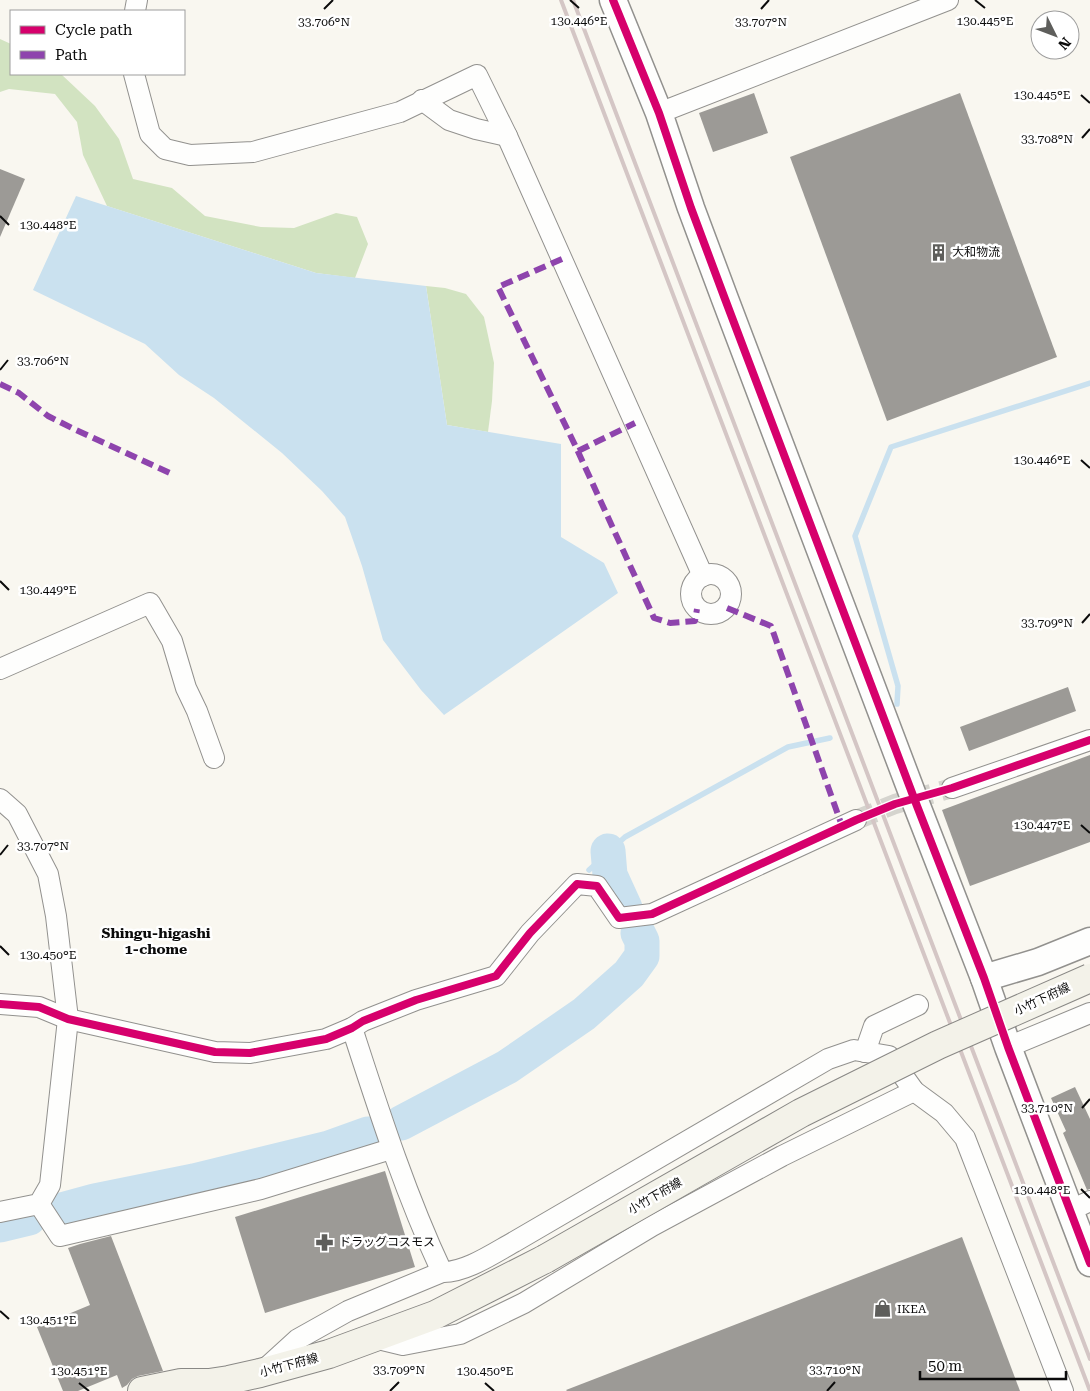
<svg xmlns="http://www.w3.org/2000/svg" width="1090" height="1391" font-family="'Roboto Serif','Noto Sans JP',serif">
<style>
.forest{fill:#d2e3c1}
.water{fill:#cae1ef}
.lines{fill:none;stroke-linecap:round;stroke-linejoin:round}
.stream{stroke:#cae1ef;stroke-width:5.5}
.river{stroke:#cae1ef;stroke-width:35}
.building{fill:#9c9a96}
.minor-tunnel{stroke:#d5d4ce;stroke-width:20;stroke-dasharray:20 10;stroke-linecap:butt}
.minor-casing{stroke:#92918e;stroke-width:22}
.tertiary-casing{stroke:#92918e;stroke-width:29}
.secondary-casing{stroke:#898885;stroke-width:30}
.minor{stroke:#fefefd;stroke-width:20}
.tertiary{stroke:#fefefd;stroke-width:26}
.secondary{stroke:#f3f2e9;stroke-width:28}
.rail{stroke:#d4c6c5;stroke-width:4}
.secondary-bridge-casing{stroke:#898885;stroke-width:30;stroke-linecap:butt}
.secondary-bridge{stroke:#f3f2e9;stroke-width:28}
.quiet{stroke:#8e44ad;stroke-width:6;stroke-dasharray:12 6;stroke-linecap:butt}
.cycleway-casing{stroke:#fff;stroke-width:11}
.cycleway{stroke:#d6006c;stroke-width:8}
.ticks{fill:none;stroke:#0b0b0b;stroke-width:2}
.labels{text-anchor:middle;stroke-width:5;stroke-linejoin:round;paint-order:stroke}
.poi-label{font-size:12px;fill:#0b0b0b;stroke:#fff;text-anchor:start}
.street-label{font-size:12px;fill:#0b0b0b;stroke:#fff}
.neighbourhood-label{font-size:14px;font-weight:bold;fill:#0b0b0b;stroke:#fff}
.ticks-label{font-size:12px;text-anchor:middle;fill:#0b0b0b;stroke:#fff;stroke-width:5;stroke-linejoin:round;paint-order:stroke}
</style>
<rect width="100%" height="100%" fill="#f9f7f0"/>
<!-- forest -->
<g class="forest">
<path d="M0,39L11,44V74H61L95,106L119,139L133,179L172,188L205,216L261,227L294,228L336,213L357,217L368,244L355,278L316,273L107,206L83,155L77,122L55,94L9,89L0,92Z"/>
<path d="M426,286L445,288L466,294L484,317L494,363L492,401L488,432L447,425Z"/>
</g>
<!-- water -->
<path class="water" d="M76,196L316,273L426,286L447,425L561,444V537L604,563L618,593L444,715L421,690L383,640L362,566L345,517L322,491L282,453L214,398L179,375L145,344L33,290Z"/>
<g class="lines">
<!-- stream -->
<g class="stream">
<path d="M897,704L898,686L855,536L891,447L1090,383"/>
<path d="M589,870L625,837L788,747L830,738"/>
</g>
<!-- river -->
<g class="river">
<path d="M608,851L610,875L625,908"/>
<path d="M401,1123L507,1067L584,1014L629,974L642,956V941L638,933"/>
<path d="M62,1210L95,1201L194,1181L329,1148L368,1134"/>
<path d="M0,1225L29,1218"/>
</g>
</g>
<!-- building -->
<g class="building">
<path d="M754,93L768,133L713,152L699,113Z"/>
<path d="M960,93L1057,357L887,421L790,157Z"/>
<path d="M0,169L25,179L0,237Z"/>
<path d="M1068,687L1076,711L969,751L960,727Z"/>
<path d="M1090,755V842L970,886L942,810Z"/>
<path d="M1075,1087L1090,1119V1189L1087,1190L1063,1133L1066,1131L1051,1098Z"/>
<path d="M385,1171L415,1267L265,1313L235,1217Z"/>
<path d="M111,1236L163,1371L138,1376L132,1379L127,1385L122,1388L117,1375L78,1391H63L37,1327L90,1305L68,1248L80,1244Z"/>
<path d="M962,1237L1020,1391H567L566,1390Z"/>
</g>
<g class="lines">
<!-- minor-tunnel -->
<path class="minor-tunnel" d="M856,820L895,804L952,788"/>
<defs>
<g id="minor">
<path d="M135,11L137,0"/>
<path d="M134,74L150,134L165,149L190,155L253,152L400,112L477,75L507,136L703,576"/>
<path d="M422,100L449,120L476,129L507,136"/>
<path d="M659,113L948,0"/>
<circle cx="711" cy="594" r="20"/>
<path d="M0,669L150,603L172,641L186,688L197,711L214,758"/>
<path d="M952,788L1090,740"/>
<path d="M0,799L17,814L48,874L56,916L68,1019L50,1185L39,1204L0,1212"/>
<path d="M0,1004L39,1007L68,1019L215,1052L250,1053L326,1039L352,1028L363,1021L416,1000L496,976L530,933L577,884L597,886L619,918L652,914L856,820"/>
<path d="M352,1028C379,1111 405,1193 442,1272"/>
<path d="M1008,1047L1090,1013"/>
<path d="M865,1052L874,1026L918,1005"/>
<path d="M39,1204L60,1236L261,1189L391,1149"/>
<path d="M1071,1210L1090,1201"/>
<path d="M374,1338L403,1345L460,1334L524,1303L652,1226L782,1156L914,1091"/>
<path d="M264,1370L298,1339L348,1311L442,1272C465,1273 494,1253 514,1242L828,1059L854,1050L889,1056L914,1091L944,1113L965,1138L1063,1391"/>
</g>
<g id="tertiary">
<path d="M613,0L659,113L691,208L725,299L917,806L984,978L1008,1047L1090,1263"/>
<path d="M984,978L1038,962L1090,941"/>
</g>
<path id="secondary" d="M142,1391L181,1383H209L229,1380L260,1373L329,1354L435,1315L545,1259"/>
</defs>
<!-- minor casing -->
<use href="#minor" class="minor-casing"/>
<!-- tertiary casing -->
<use href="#tertiary" class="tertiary-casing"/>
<!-- secondary casing -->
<use href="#secondary" class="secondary-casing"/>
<!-- minor -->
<use href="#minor" class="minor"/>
<!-- tertiary -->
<use href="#tertiary" class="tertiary"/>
<!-- secondary -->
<use href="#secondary" class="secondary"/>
<!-- rail -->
<g class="rail">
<path d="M561,0L1090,1391"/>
<path d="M573,0L1090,1359"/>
</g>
<defs>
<path id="secondary-bridge" d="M545,1259L801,1113L938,1045L1090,978"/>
</defs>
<!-- secondary-bridge casing -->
<use href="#secondary-bridge" class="secondary-bridge-casing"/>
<!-- secondary-bridge -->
<use href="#secondary-bridge" class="secondary-bridge"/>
<!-- quiet -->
<g class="quiet">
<path d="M562,259L498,287L575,445L654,618L670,623L695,621L697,609"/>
<path d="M0,384L19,393L48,416L76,430L174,475"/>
<path d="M578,451L635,423"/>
<path d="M727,608L771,626L842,826"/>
</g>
<defs>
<g id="cycleway">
<path d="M613,0L659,113L691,208L725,299L917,806L984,978L1008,1047L1090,1263"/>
<path d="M0,1004L39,1007L68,1019L215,1052L250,1053L326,1039L352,1028L363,1021L416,1000L496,976L530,933L577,884L597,886L619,918L652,914L856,820L895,804L952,788L1090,740"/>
</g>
</defs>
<!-- cycleway casing -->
<use href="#cycleway" class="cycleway-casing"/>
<!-- cycleway -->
<use href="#cycleway" class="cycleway"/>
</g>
<!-- ticks -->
<path class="ticks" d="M570,0L579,8M975,0L985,8M324,9L333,0M761,9L769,0M1081,95L1090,103M1082,138L1090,129M0,216L9,225M0,370L8,360M1081,460L1090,468M0,581L9,590M1082,623L1090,614M1081,825L1090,833M0,855L8,845M0,946L9,955M1082,1108L1090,1099M1081,1189L1090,1198M0,1311L9,1319M79,1383L89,1391M485,1383L494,1391M390,1391L399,1382M827,1391L835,1382"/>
<!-- icons -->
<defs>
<symbol id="building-bare" viewBox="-9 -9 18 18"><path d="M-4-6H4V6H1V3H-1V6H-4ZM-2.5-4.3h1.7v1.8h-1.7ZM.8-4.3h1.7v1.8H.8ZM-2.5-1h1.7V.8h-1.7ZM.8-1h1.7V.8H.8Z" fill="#5e5e5b" stroke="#fff" stroke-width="2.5" paint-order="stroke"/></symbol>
<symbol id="pharmacy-bare" viewBox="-9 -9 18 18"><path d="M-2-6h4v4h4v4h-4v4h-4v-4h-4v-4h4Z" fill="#5e5e5b" stroke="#fff" stroke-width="2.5" paint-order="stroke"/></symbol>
<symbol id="shop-bare" viewBox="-9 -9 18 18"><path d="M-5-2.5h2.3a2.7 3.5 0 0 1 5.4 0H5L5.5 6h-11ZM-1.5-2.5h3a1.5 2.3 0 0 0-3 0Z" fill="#5e5e5b" stroke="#fff" stroke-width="2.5" paint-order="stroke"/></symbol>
</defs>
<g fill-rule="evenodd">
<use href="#building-bare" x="926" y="240" width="25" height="25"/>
<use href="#pharmacy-bare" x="312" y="1230" width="25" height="25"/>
<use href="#shop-bare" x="870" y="1296" width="25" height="25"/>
</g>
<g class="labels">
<!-- poi labels -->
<g class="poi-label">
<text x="952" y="256">大和物流</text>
<text x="339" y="1246">ドラッグコスモス</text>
<text x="897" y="1313">IKEA</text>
</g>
<!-- street labels -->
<g class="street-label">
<text transform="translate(1042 999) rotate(-25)" y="4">小竹下府線</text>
<text transform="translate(655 1196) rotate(-30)" y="4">小竹下府線</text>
<text transform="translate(289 1365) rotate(-15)" y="4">小竹下府線</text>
</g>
<!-- neighbourhood labels -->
<g class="neighbourhood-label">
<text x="156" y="938">Shingu-higashi<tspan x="156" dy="16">1-chome</tspan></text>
</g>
</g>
<g class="ticks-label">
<text x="579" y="25">130.446°E</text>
<text x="985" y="25">130.445°E</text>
<text x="324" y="26">33.706°N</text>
<text x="761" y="26">33.707°N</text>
<text x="1042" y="99">130.445°E</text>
<text x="1047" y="143">33.708°N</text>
<text x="48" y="229">130.448°E</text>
<text x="43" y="365">33.706°N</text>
<text x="1042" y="464">130.446°E</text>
<text x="48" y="594">130.449°E</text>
<text x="1047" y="627">33.709°N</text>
<text x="1042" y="829">130.447°E</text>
<text x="43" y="850">33.707°N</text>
<text x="48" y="959">130.450°E</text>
<text x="1047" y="1112">33.710°N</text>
<text x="1042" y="1194">130.448°E</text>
<text x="48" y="1324">130.451°E</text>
<text x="399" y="1374">33.709°N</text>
<text x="835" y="1374">33.710°N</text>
<text x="79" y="1375">130.451°E</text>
<text x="485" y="1375">130.450°E</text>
</g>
<!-- legend -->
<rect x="10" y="10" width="175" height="65" fill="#ffffff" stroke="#9d9d9d"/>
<rect x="20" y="26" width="25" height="8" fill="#d6006c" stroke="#9d9d9d"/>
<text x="55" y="35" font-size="15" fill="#0b0b0b">Cycle path</text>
<rect x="20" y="51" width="25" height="8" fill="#8e44ad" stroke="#9d9d9d"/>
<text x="55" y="60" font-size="15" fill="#0b0b0b">Path</text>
<!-- north arrow -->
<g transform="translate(1055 35) rotate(132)"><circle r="24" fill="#ffffff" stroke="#9d9d9d"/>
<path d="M0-4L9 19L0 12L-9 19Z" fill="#5e5e5b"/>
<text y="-8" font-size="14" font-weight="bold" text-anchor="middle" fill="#0b0b0b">N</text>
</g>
<!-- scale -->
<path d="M920 1371v8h146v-8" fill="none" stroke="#0b0b0b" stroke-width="2.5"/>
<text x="928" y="1371" font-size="15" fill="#0b0b0b" stroke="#ffffff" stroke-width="4" paint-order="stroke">50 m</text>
</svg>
